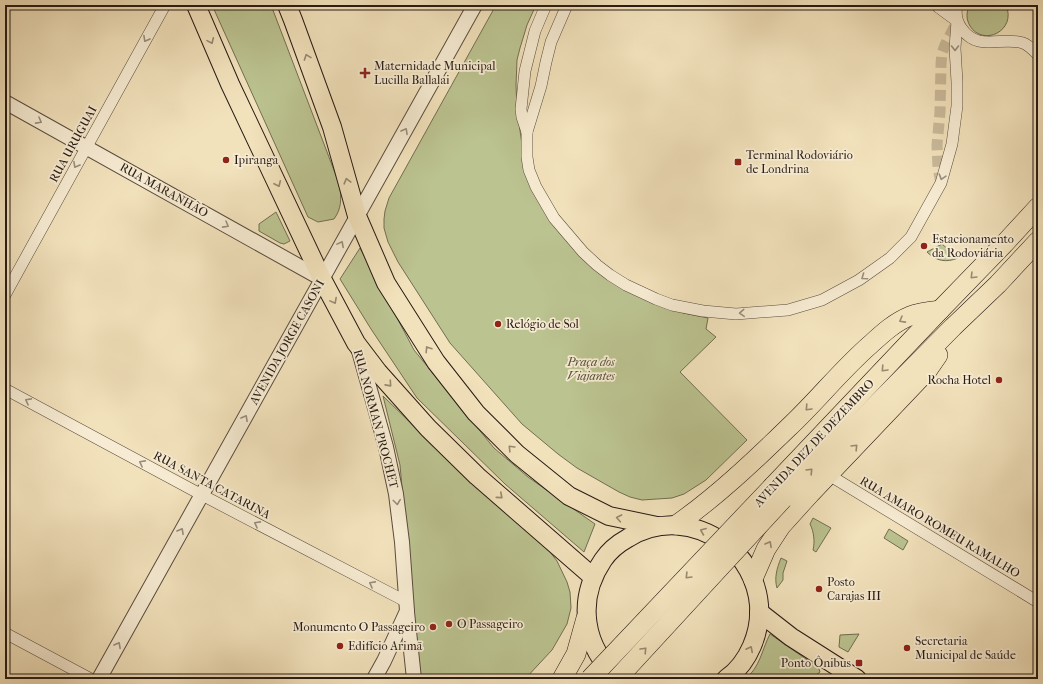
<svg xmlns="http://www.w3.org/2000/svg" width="1043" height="684" font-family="'IM FELL French Canon',serif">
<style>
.green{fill:#bbc390;stroke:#716e52}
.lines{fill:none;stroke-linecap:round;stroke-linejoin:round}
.minor-tunnel{stroke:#c9ba9a;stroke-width:11;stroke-dasharray:11 5.5;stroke-linecap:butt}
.minor-casing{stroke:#5a4c3e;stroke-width:12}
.tertiary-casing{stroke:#5a4c3e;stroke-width:16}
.primary-casing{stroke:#271a14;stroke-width:20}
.trunk-casing{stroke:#271a14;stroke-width:20}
.minor{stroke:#f7ecd3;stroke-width:11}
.tertiary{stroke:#f7ecd3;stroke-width:14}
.primary{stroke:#f2e2bc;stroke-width:18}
.trunk{stroke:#f2e2bc;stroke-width:19}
.trunk-bridge-casing{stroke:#271a14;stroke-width:20;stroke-linecap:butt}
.trunk-bridge{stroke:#f2e2bc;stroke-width:19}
.oneway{stroke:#998e7d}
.oneway2{stroke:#978870}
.poi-dot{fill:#8f2418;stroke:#f7ecd3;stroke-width:1.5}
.labels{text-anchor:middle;stroke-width:3.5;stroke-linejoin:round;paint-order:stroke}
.poi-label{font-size:12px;fill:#271a14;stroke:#f7ecd3;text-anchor:start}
.street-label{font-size:12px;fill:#271a14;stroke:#f7ecd3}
.park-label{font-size:12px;font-style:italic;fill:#534d39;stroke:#f7ecd3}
</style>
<rect width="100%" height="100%" fill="#f2e2bc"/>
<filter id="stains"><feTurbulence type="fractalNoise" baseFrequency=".005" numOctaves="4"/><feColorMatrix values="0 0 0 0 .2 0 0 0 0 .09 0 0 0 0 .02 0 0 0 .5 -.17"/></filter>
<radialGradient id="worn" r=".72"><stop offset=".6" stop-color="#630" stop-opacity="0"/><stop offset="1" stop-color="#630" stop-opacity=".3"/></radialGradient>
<!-- green -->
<g class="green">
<path d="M212,5H271L340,186C341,199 342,208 334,219L318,222L308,217Z"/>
<path d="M496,5H536L527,25L520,48L517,60L516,85L517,109L523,152L534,192L584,257L683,313L708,318L706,329L716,337L680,372L747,440L706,480L684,494L672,498L642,500L630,497L619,492L577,468L558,454L522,424L450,343L398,262L388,242L384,228V219L385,211L389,198Z"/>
<path d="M970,5H1006C1017,31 983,47 970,26C966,19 966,12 970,5Z"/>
<path d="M276,212L290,241L284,244L280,243L259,231V224Z"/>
<path d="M942,244L958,258C946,263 936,261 927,252Z"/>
<path d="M360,248L414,350L494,448L528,477L595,524L584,552L505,484L417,398L371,329L340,279Z"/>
<path d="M383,396L455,466L543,543L557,561L567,582L570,592L571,608L567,624L552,650L525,679H419L400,465Z"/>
<path d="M813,518L831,528L816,552L813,550C815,542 814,532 810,524Z"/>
<path d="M889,529L908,541L903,550L884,538Z"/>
<path d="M781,558L787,561L783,573V580L777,588C774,578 777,568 781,558Z"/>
<path d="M770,634L816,666L819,669L820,672L813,677L801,675L766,679H745C760,668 762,649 770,634Z"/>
<path d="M859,634L848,652L839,647L840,635Z"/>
</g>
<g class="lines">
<!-- minor-tunnel -->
<path class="minor-tunnel" d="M941,183L938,168L937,145L940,112L941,64L942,53L945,45L957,22"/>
<defs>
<g id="minor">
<path d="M567,5L551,42L546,62L541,86L527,132V157L529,170L536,187L554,218L583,252L597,265L610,275L626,285L656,299L672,305L703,311L736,314L788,310L822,300L859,280L890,258L911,237L941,183L952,144L957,106V82L955,48L957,21L938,7L937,5"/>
<path d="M957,5C955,14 956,21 962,29C978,52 1002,36 1023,43C1029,45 1034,51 1038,55"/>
<path d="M527,132L522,117L521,109L525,71L535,31L546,5"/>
<path d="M5,295L165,5"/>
<path d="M5,389L202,495L407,602"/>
<path d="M829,475L1038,602"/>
<path d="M5,633L91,679"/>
</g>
<g id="tertiary">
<path d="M5,102L322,279"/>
<path d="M359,351L386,447L396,494L402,542L407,611L384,661L374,679"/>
<path d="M407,612L414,679"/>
<path d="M99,679L475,5"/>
</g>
<g id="primary">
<path d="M196,5L230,84L322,279L356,343L378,372L428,428L477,476L593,577"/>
<path d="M287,5L293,20L332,127L357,216L386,283L436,362L476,413L517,454L569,496L609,516L657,526"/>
<path d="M759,612L791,637L857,679"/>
<path d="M620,679C583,648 576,600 603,560C609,551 619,543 628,538C659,519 695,522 724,543C744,556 757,581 759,605C761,632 749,663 726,679"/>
</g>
<g id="trunk">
<path d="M773,486L940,310L1004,244L1038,207"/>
<path d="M783,499L953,327L998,284L1038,241"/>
<path d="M676,525C716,497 753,462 788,428C817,401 841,370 871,344C883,333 895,322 910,316C919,312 930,311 940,310"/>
<path d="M753,579L766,549L781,526L810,494L927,371L938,355"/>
<path d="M562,679L576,654L586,618"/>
</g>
</defs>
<!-- minor casing -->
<use href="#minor" class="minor-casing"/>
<!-- tertiary casing -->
<use href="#tertiary" class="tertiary-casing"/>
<!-- primary casing -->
<use href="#primary" class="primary-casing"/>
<!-- trunk casing -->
<use href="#trunk" class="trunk-casing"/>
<!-- minor -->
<use href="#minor" class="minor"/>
<!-- tertiary -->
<use href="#tertiary" class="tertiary"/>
<!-- primary -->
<use href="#primary" class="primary"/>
<!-- trunk -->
<use href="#trunk" class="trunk"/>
<defs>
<g id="trunk-bridge">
<path d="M590,679L773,486"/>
<path d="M617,679L783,499"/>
</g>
</defs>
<!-- trunk-bridge casing -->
<use href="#trunk-bridge" class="trunk-bridge-casing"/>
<!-- trunk-bridge -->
<use href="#trunk-bridge" class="trunk-bridge"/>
</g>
<!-- one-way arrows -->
<defs><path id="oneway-chevron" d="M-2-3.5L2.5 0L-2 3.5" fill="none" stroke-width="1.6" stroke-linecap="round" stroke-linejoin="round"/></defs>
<g class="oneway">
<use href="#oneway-chevron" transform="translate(146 39) rotate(119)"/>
<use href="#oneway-chevron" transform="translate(955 48) rotate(90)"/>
<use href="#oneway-chevron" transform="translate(39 121) rotate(29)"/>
<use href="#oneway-chevron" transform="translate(405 131) rotate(-61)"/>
<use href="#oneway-chevron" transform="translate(76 165) rotate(119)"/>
<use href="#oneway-chevron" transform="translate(942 177) rotate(107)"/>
<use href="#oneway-chevron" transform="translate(226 225) rotate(29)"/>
<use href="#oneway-chevron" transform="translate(341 244) rotate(-62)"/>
<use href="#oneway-chevron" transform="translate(864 277) rotate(145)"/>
<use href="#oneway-chevron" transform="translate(742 313) rotate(176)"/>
<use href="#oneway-chevron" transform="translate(28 401) rotate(-152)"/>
<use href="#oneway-chevron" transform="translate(245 418) rotate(-61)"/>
<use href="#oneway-chevron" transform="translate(142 463) rotate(-152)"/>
<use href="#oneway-chevron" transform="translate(397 502) rotate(83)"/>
<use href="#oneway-chevron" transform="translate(257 524) rotate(-152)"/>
<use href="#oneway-chevron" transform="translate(181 531) rotate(-61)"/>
<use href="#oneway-chevron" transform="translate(372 584) rotate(-152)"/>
<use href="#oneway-chevron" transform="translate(118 645) rotate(-61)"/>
</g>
<g class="oneway2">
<use href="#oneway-chevron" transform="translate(211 41) rotate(66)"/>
<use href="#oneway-chevron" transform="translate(307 57) rotate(-110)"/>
<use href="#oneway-chevron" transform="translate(347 181) rotate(-105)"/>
<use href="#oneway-chevron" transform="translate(278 184) rotate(65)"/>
<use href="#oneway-chevron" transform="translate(973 276) rotate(135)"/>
<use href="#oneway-chevron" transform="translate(334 301) rotate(62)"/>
<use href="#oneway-chevron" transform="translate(902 320) rotate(151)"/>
<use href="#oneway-chevron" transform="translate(428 349) rotate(-123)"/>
<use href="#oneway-chevron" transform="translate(884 369) rotate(133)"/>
<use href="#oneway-chevron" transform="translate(389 384) rotate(48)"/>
<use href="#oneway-chevron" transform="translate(808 408) rotate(133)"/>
<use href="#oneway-chevron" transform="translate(855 447) rotate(-46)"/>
<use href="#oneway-chevron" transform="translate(511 448) rotate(-134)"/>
<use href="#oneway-chevron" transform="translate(810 471) rotate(-46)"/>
<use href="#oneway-chevron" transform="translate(500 496) rotate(41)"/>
<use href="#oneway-chevron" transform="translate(619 518) rotate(-169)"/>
<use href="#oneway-chevron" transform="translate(703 531) rotate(-158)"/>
<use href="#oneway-chevron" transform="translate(769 544) rotate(-61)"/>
<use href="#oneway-chevron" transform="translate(688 576) rotate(134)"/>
<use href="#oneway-chevron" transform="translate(750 649) rotate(-63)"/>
<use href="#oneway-chevron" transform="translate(644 650) rotate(-47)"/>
</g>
<!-- markers -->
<g class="poi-dot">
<path d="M363 67h4v4h4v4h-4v4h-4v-4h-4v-4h4z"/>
<circle cx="226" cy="160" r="4"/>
<rect x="734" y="158" width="8" height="8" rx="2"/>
<circle cx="924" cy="246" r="4"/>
<circle cx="498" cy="324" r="4"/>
<circle cx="999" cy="380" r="4"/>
<circle cx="819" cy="589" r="4"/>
<circle cx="449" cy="624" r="4"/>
<circle cx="433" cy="627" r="4"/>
<circle cx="340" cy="646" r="4"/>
<circle cx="907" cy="648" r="4"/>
<rect x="855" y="659" width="8" height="8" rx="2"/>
</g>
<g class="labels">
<!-- poi labels -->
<g class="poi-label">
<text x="374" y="70">Maternidade Municipal<tspan x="374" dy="14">Lucilla Ballalai</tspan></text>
<text x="746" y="159">Terminal Rodoviário<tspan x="746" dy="14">de Londrina</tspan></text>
<text x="234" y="164">Ipiranga</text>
<text x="932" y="243">Estacionamento<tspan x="932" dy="14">da Rodoviária</tspan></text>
<text x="506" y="328">Relógio de Sol</text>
<text x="991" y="384" text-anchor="end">Rocha Hotel</text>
<text x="827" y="586">Posto<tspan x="827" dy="14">Carajas III</tspan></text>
<text x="457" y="628">O Passageiro</text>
<text x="425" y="631" text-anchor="end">Monumento O Passageiro</text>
<text x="915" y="645">Secretaria<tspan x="915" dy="14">Municipal de Saúde</tspan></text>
<text x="348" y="650">Edifício Arimã</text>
<text x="851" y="667" text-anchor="end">Ponto Ônibus</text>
</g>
<!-- street labels -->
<g class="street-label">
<text transform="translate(73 144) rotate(-61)" y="4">RUA URUGUAI</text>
<text transform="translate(164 190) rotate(29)" y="4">RUA MARANHÃO</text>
<text transform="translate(287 342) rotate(-61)" y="4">AVENIDA JORGE CASONI</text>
<text transform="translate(376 419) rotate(75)" y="4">RUA NORMAN PROCHET</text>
<text transform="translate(814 443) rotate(-47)" y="4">AVENIDA DEZ DE DEZEMBRO</text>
<text transform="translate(212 485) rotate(28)" y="4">RUA SANTA CATARINA</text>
<text transform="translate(940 527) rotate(31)" y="4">RUA AMARO ROMEU RAMALHO</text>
</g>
<!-- park labels -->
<g class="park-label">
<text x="591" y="366">Praça dos<tspan x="591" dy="14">Viajantes</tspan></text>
</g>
</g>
<!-- margin -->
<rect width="1043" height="684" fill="none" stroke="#f2e2bc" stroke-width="20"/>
<rect x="6" y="6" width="1031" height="672" fill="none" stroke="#271a14" stroke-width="2"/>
<rect x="10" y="10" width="1023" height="664" fill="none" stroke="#271a14"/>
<rect width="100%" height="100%" filter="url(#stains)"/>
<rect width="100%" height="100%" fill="url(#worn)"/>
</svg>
